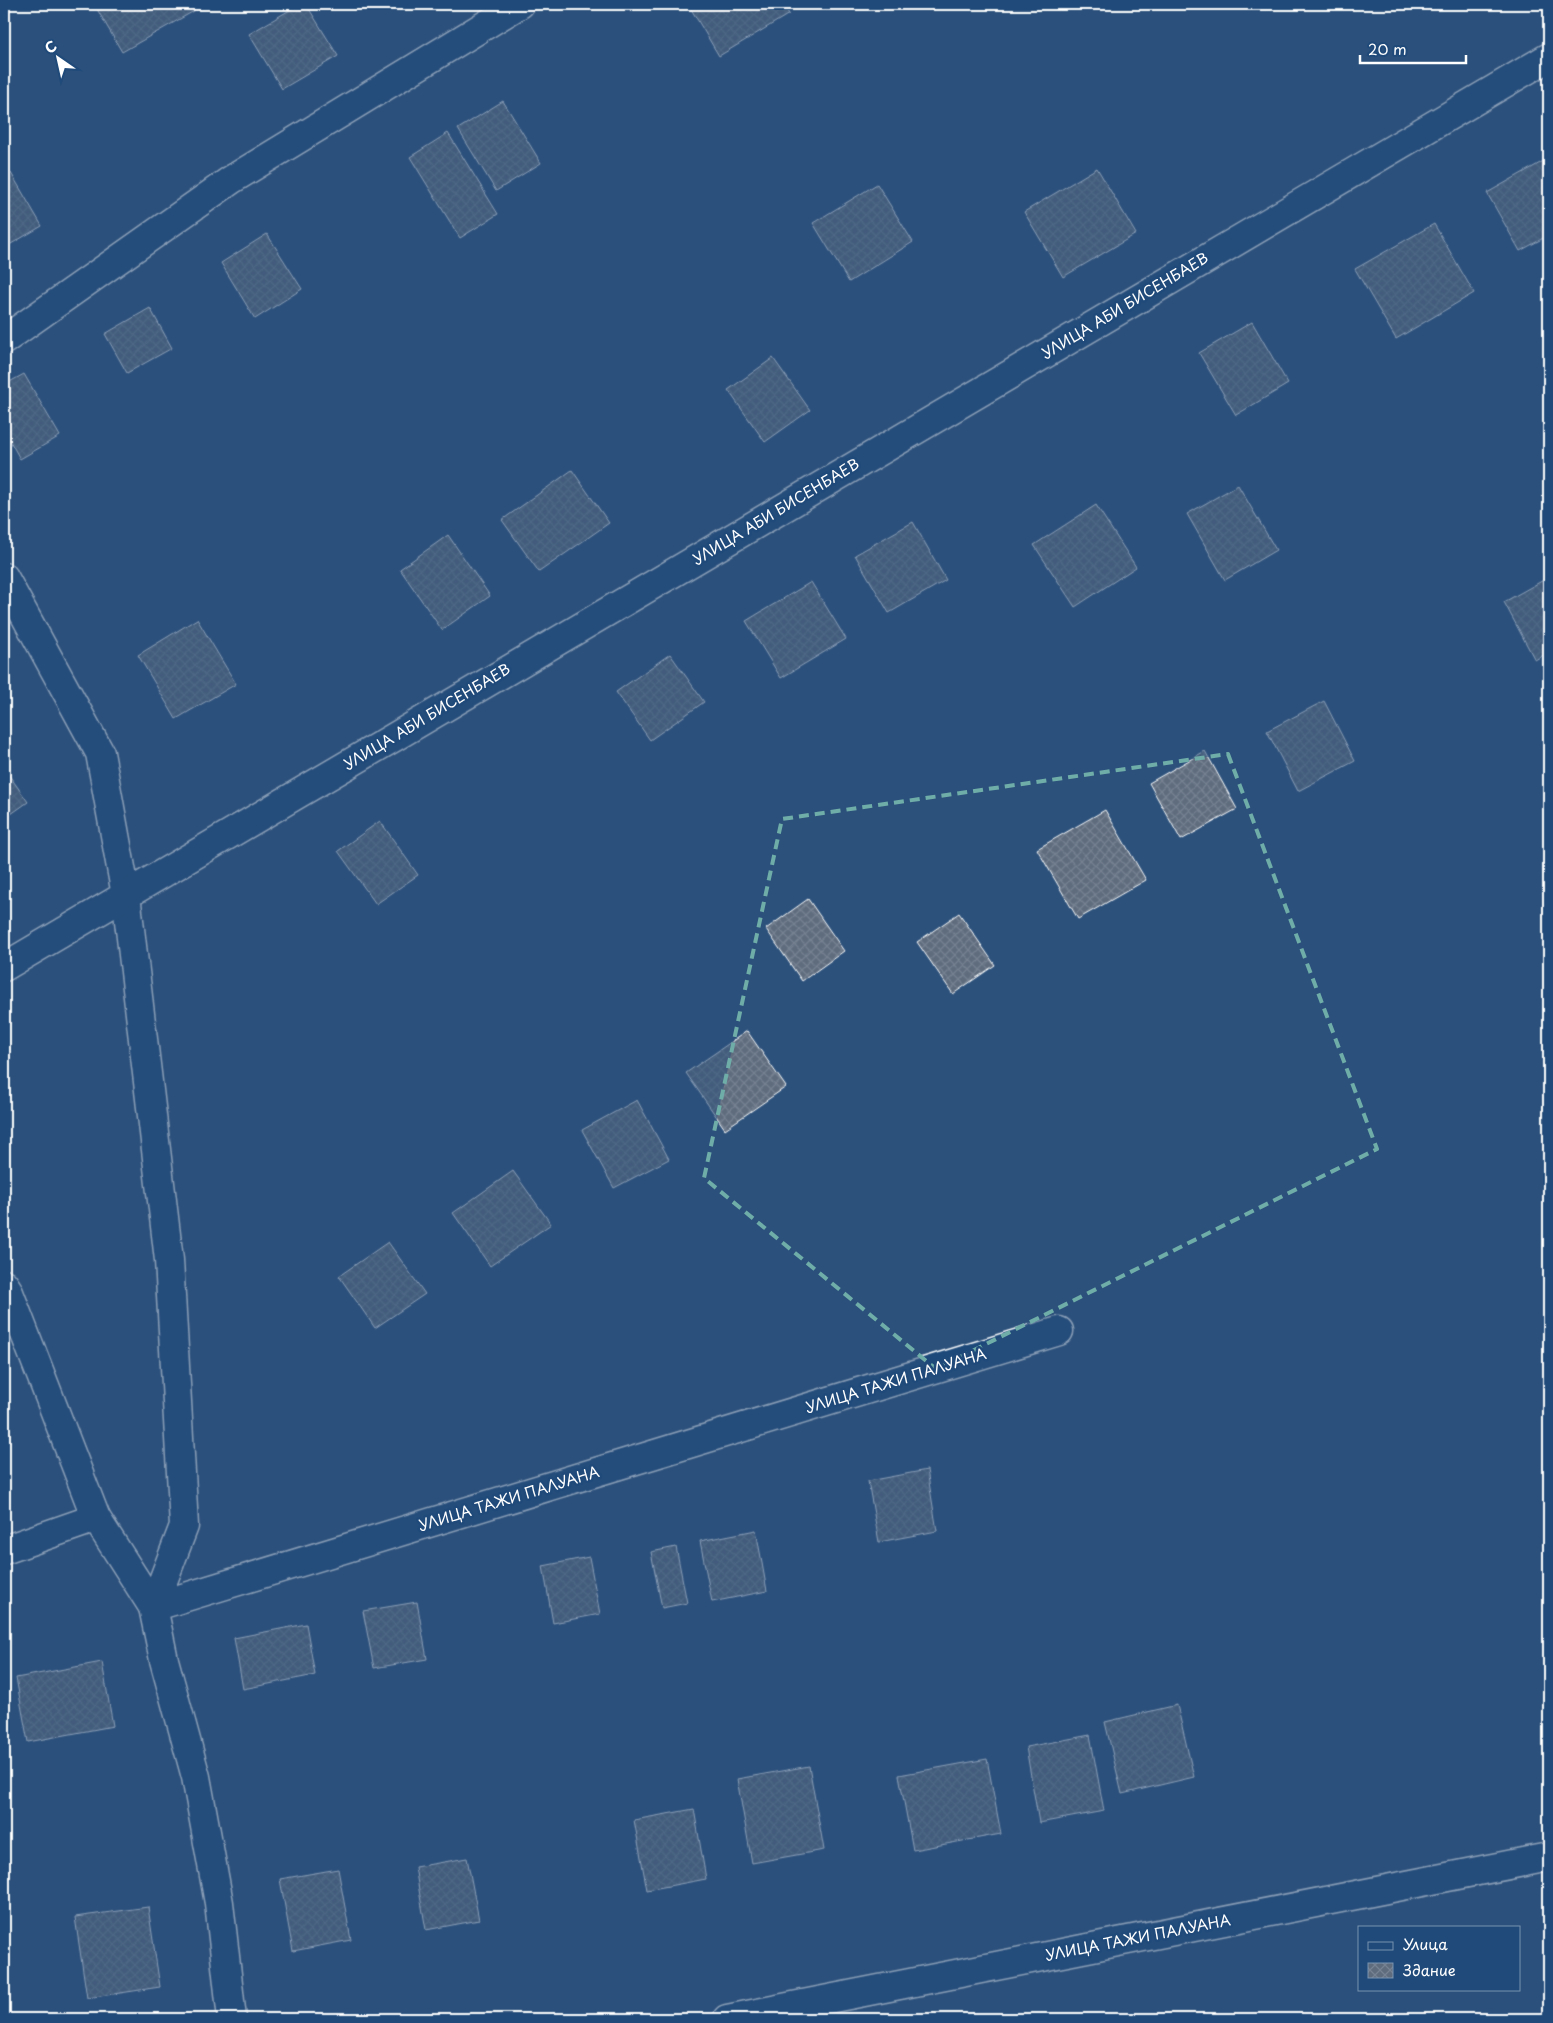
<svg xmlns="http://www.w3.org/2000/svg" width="1553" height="2023" font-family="'Playpen Sans',sans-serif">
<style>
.building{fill:url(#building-cross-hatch);stroke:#fff}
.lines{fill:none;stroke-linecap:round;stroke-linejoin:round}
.minor-casing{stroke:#fff;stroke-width:31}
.minor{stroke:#1f4a7a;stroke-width:28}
.marked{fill:none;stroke:#6fada8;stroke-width:4;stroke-dasharray:10 6;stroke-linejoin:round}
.labels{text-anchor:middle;stroke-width:5;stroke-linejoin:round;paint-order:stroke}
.street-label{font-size:15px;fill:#fff;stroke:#1f4a7a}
</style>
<defs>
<pattern id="building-cross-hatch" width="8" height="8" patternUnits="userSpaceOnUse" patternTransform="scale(1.25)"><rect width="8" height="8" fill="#5e6c7e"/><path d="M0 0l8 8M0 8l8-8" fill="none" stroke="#768291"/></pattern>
</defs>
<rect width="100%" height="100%" fill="#2c517b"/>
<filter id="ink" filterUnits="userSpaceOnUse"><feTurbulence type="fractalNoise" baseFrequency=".02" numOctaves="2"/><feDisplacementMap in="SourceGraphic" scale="10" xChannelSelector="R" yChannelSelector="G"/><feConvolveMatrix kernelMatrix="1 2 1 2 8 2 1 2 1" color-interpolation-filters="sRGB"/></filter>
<g filter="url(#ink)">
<!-- building -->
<g class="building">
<path d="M94,4H190L194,11L122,52Z"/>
<path d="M300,4H306L338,56L282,89L249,34Z"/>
<path d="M688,4H783L789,14L719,56Z"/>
<path d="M503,101L541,163L496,191L458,129Z"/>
<path d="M448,133L498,214L460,238L410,157Z"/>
<path d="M1549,158V235L1520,251L1487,193Z"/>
<path d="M1097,168L1136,234L1063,277L1024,212Z"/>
<path d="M11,173L42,226L4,248V177Z"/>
<path d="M877,184L913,242L849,282L813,223Z"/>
<path d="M1434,224L1474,293L1396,339L1355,269Z"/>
<path d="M267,234L302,289L255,319L221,263Z"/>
<path d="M150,308L172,348L127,373L105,334Z"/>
<path d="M1252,322L1288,384L1236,415L1199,353Z"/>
<path d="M773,358L810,410L765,442L728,390Z"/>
<path d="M24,374L60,436L20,459L4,430V385Z"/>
<path d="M572,470L609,523L539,572L502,520Z"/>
<path d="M1238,485L1276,550L1225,580L1187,514Z"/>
<path d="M1096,505L1136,567L1075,607L1034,545Z"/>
<path d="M913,522L946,580L889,613L855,555Z"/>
<path d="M448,535L490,596L442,630L400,569Z"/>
<path d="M1549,577V652L1535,660L1504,602Z"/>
<path d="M811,582L846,639L781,678L746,621Z"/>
<path d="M197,619L236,684L176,719L138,655Z"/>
<path d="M670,654L704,702L650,740L616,692Z"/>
<path d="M1324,701L1355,761L1298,791L1267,731Z"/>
<path d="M1205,751L1237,809L1181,840L1149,783Z"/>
<path d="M4,768L28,802L4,819Z"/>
<path d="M1105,810L1146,880L1078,919L1037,849Z"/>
<path d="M380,821L418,875L376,904L338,851Z"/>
<path d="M808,899L844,951L802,981L766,929Z"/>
<path d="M959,913L995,965L953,994L917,942Z"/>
<path d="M747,1031L786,1087L725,1129L686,1073Z"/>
<path d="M637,1100L669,1159L614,1188L582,1130Z"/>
<path d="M513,1171L551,1224L490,1266L453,1213Z"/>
<path d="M388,1242L425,1294L375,1328L339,1276Z"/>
<path d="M927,1470L937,1531L879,1542L868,1481Z"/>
<path d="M756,1530L767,1591L712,1602L700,1541Z"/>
<path d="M676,1547L687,1603L662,1608L651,1552Z"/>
<path d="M589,1557L600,1614L553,1623L543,1566Z"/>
<path d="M417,1602L427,1659L374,1668L363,1611Z"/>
<path d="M306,1624L315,1675L243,1689L234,1638Z"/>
<path d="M102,1662L113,1726L28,1742L16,1678Z"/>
<path d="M1177,1705L1194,1777L1122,1794L1105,1722Z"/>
<path d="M1090,1735L1104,1811L1039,1823L1026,1747Z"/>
<path d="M987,1759L1001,1834L913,1850L899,1775Z"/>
<path d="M809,1766L824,1850L752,1863L737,1779Z"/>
<path d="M694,1809L706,1879L647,1890L634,1820Z"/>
<path d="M467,1858L479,1920L426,1930L415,1867Z"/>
<path d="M338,1869L351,1940L293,1951L280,1879Z"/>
<path d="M148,1907L160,1987L87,1998L75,1917Z"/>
</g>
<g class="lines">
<defs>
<g id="minor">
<path d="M4,340L231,180L520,4"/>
<path d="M4,577L100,753L126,895L169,1260L184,1526L153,1607L164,1660L196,1777L219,1903L232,2019"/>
<path d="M4,967L1549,57"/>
<path d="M4,1284L8,1290L96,1518"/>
<path d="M4,1550L96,1518L153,1607L1059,1331"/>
<path d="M727,2019L1549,1857"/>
</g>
</defs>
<!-- minor casing -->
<use href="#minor" class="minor-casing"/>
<!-- minor -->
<use href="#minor" class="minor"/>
</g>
</g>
<!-- marked area -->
<path d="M0 0H1553V2023H0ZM1228,754L1377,1149L936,1369L704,1178L782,819Z" fill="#2c517b" fill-opacity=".55" fill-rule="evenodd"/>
<path class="marked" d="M1228,754L1377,1149L936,1369L704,1178L782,819Z"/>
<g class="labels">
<!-- street labels -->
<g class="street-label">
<text transform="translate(1125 306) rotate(-31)" y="5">УЛИЦА АБИ БИСЕНБАЕВ</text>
<text transform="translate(776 512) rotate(-31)" y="5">УЛИЦА АБИ БИСЕНБАЕВ</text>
<text transform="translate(427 717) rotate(-31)" y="5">УЛИЦА АБИ БИСЕНБАЕВ</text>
<text transform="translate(896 1381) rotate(-17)" y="5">УЛИЦА ТАЖИ ПАЛУАНА</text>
<text transform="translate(509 1499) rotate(-17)" y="5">УЛИЦА ТАЖИ ПАЛУАНА</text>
<text transform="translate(1138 1938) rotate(-11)" y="5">УЛИЦА ТАЖИ ПАЛУАНА</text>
</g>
</g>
<!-- margin -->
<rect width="1553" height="2023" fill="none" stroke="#1f4a7a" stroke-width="20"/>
<rect x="10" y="10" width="1533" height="2003" fill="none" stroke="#fff" stroke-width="2" filter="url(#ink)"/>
<!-- legend -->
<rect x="1358" y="1926" width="162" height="65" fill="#1f4a7a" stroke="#7992af"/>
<rect x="1368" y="1942" width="25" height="8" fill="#1f4a7a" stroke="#7992af"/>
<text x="1403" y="1950" font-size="15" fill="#ffffff">Улица</text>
<rect x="1368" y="1963" width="25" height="15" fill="url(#building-cross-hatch)" stroke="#7992af"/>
<text x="1403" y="1976" font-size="15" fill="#ffffff">Здание</text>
<!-- north arrow -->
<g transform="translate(58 58) rotate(326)" stroke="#1f4a7a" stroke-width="4" paint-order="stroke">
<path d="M0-4L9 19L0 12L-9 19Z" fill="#ffffff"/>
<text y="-8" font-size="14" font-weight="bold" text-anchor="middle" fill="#ffffff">С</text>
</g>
<!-- scale -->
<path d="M1360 55v8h106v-8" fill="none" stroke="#ffffff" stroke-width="2.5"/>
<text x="1368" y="55" font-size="15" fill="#ffffff" stroke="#1f4a7a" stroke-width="4" paint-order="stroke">20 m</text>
</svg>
